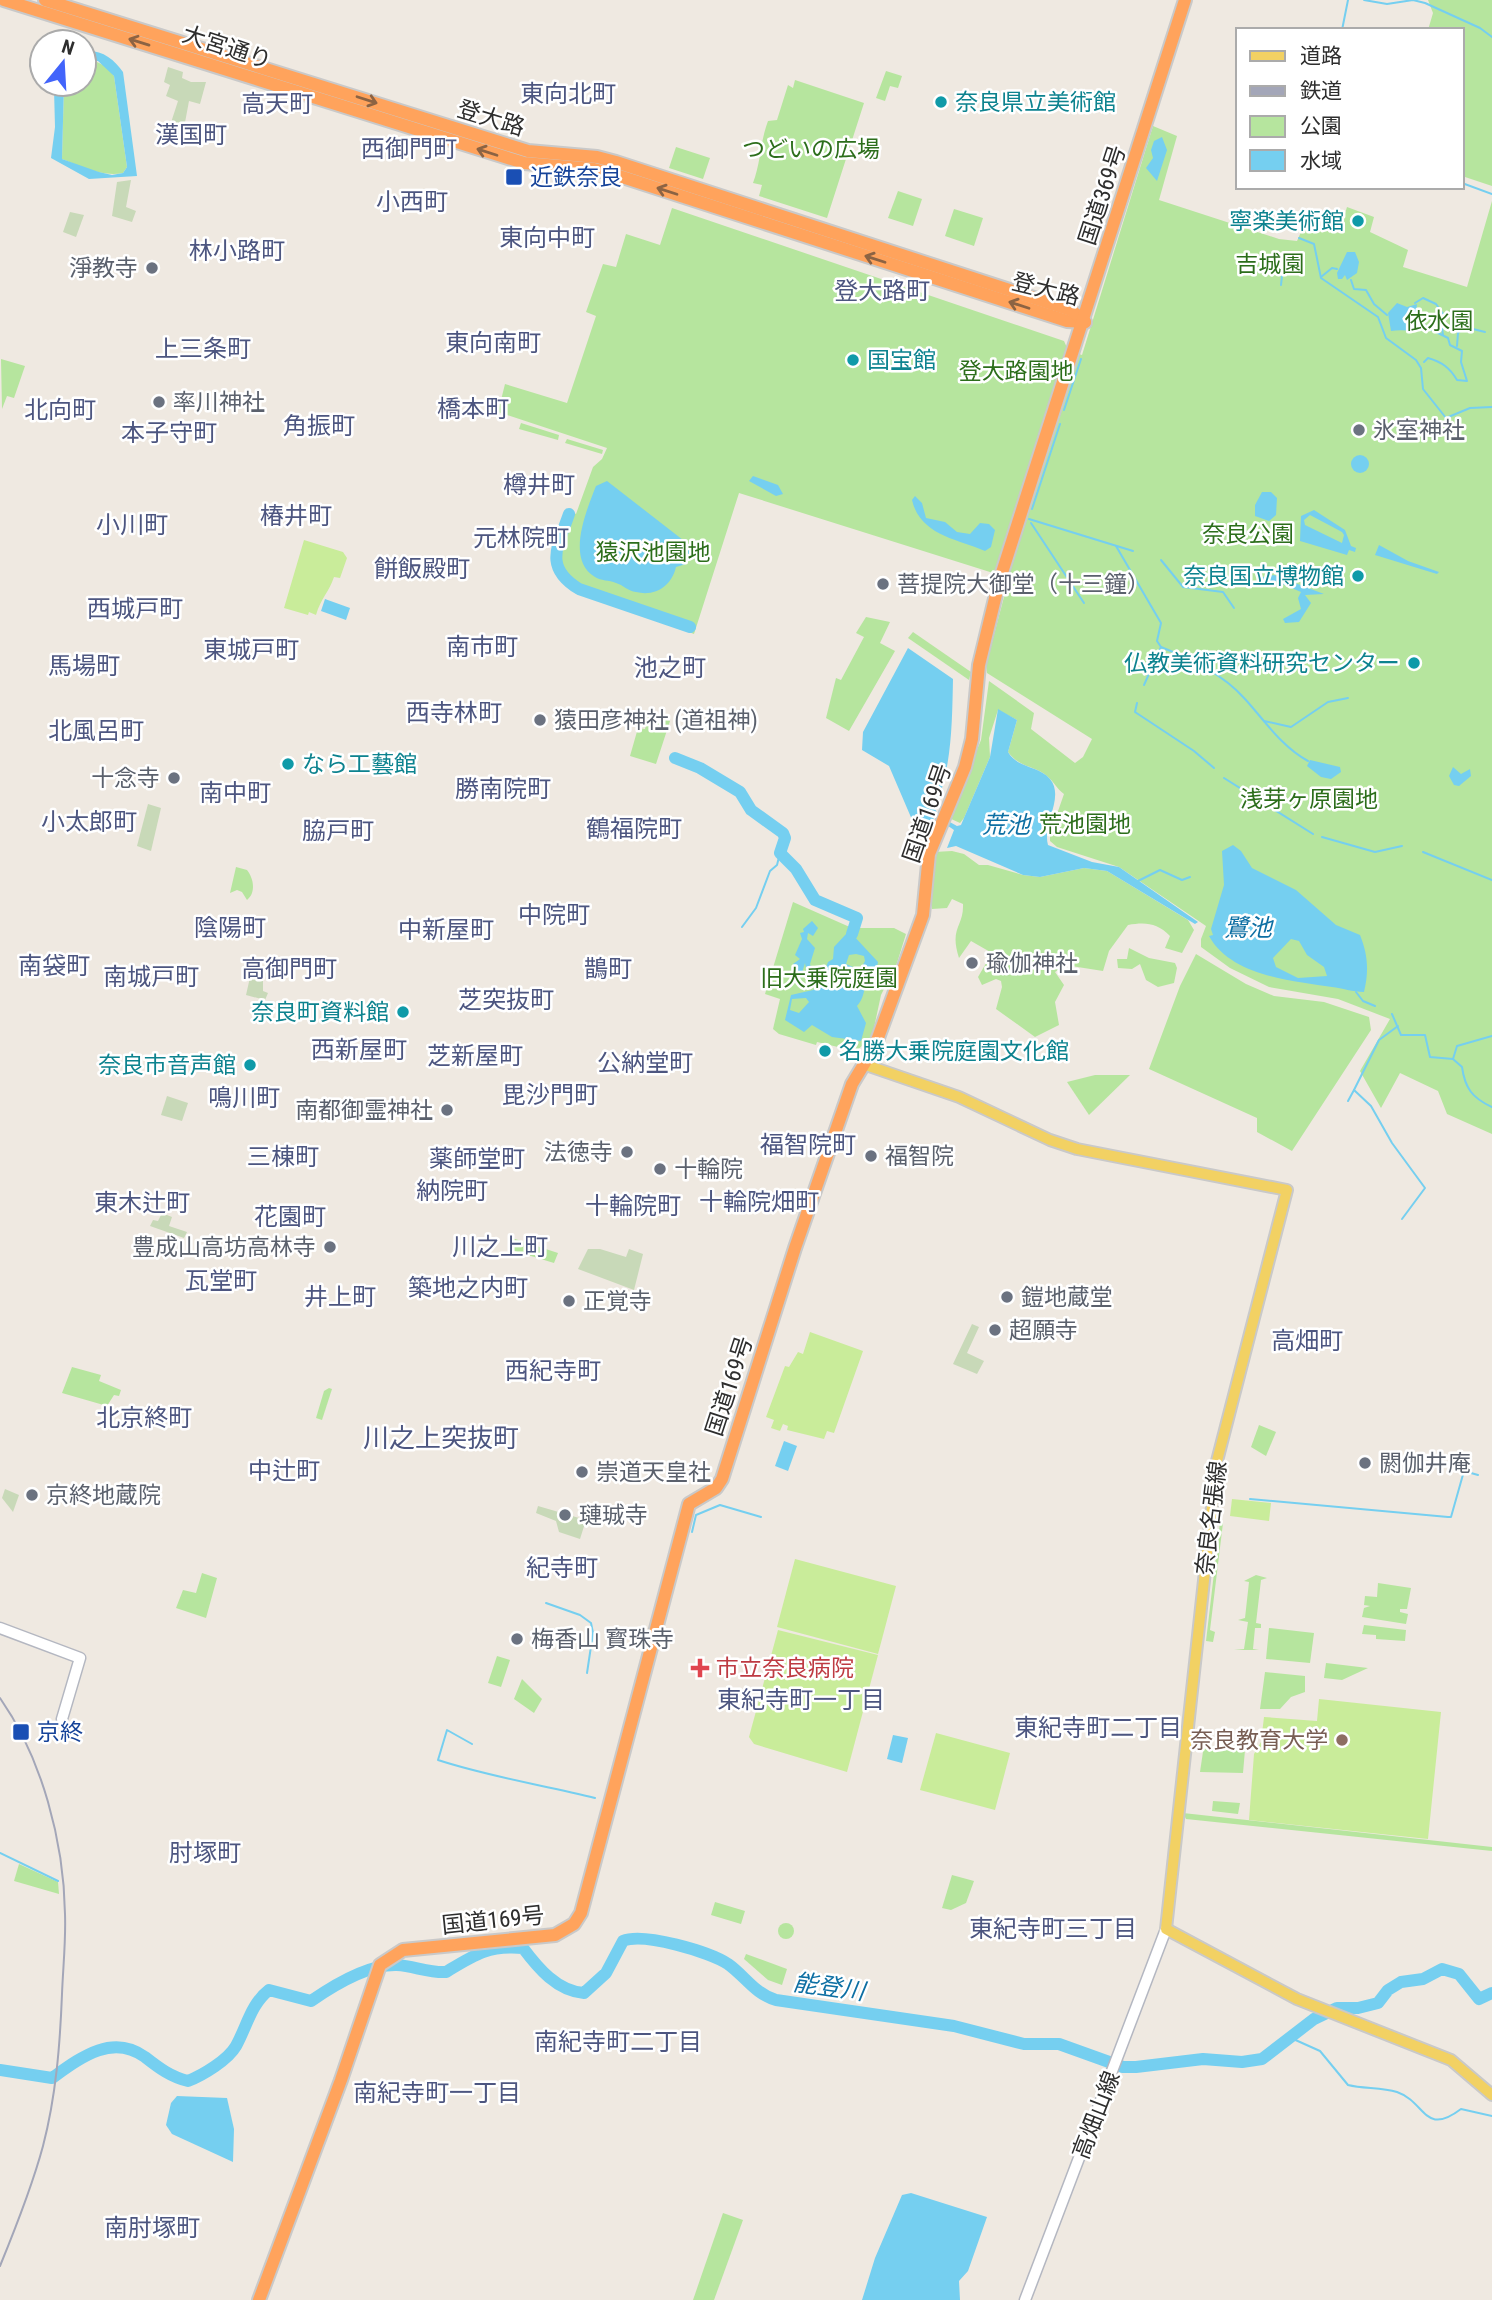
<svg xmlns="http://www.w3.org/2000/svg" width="1492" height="2300" font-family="'Roboto Condensed','Noto Sans JP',sans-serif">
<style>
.green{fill:#b6e59e}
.cemetery{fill:#c8d9b8}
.pitch{fill:#c9ec9a}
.water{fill:#75cff0;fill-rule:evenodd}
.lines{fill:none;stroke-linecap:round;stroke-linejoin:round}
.stream{stroke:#75cff0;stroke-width:2}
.river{stroke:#75cff0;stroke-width:12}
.secondary-casing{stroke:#b4b7c1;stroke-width:13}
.primary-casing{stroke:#c9c9c9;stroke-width:14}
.highway-casing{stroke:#c9c9c9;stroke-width:16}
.secondary{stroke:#fff;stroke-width:10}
.primary{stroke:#f2d163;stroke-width:10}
.highway{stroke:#ffa35c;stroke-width:12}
.rail{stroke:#a3a6b8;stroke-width:2}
.oneway{stroke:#8c6343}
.culture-dot{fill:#0f9aa8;stroke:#fff;stroke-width:2.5}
.transit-dot{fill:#1a4fb4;stroke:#fff;stroke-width:2.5}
.worship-dot{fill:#6b7280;stroke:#fff;stroke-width:2.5}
.health-dot{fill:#e0444e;stroke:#fff;stroke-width:2.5}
.education-dot{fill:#8d6e63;stroke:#fff;stroke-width:2.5}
.labels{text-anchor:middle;stroke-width:5;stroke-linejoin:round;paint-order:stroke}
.street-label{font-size:23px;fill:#2e2e2e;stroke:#fff}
.culture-label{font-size:23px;fill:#0d838f;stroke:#fff;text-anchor:end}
.park-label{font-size:23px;fill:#2c6e1b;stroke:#fff}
.transit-label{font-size:23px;fill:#164399;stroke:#fff;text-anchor:start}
.worship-label{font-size:23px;fill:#5b616d;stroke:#fff;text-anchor:start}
.health-label{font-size:23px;fill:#be3a42;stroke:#fff;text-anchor:start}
.education-label{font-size:23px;fill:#785e54;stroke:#fff;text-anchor:end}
.neighbourhood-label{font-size:24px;fill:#4d5680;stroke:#fff}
.water-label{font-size:24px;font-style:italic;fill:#0d6fa3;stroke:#fff}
.quarter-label{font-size:26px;fill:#4d5680;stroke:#fff}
</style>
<rect width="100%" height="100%" fill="#efe9e1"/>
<!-- green -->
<g class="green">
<path d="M1428,0H1492V186L1462,176V30H1428L1433,13Z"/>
<path d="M91,59L107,67L114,76L127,167L123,173C102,177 82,167 62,159L64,84H84V62Z"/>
<path d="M886,71L902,76L898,88L890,86L885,101L876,98Z"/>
<path d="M795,80L864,103L827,218L759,196L762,185L753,183C761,162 760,142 768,121L777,120L788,85L793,88Z"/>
<path d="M1153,126L1177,136L1159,200L1279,239L1297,241L1305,223L1339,233L1347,207L1374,217L1370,232L1408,250L1403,267L1467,287L1492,201V1134L1447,1114L1438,1091L1400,1073L1381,1108L1360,1071L1390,1019L1338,999L1269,987L1230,968L1201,947V939L1206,926L1119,867L1057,847L1050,841V834L1064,794C1057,789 1054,782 1048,777C1035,765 1021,769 1008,752L1017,720L998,710L989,738L990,757L964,818L960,823L949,818L981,740L989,681L1034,713L1031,729L1075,763L1083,757L1092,739L987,673L986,665L1009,578L739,493L694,634L576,590C543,561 557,546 569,510L576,514L593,467L602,459L607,448L498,412L505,384L567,403L596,316L586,312L603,264L616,267L626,234L660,245L672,208L1064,341L1068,350L1082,355Z"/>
<path d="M676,147L710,158L703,179L669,168Z"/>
<path d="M898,191L922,199L913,226L888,218Z"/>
<path d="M954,209L983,218L974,246L945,236Z"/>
<path d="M1,359L25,366L14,398L7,396L2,409Z"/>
<path d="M521,423L559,435L558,440L519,429Z"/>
<path d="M567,439L603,450L602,454L565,443Z"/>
<path d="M866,617L890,622L880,643L895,651L849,731L826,718L836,678L841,680L864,637L856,633Z"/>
<path d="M913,632L971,672L969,680L908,638Z"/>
<path d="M649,714L670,721L656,764L630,756L638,728L645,729Z"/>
<path d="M952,851L964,854L979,865H988L1023,875L1040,877L1084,868L1107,871L1188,920L1194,930L1182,953L1165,948L1170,936C1157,923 1146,922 1128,925L1109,951L1103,971L1065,965L1055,972L1064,985L1055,1002L1059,1025L1035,1037L996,1009L1002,987L1001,981L996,979L982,985L978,977L992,953L971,941L959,958C949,927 964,927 963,904L952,899L947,908L932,909L929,872L934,852Z"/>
<path d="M236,867L247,870C254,879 256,893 247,900L242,892L237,890L230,893Z"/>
<path d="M793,902L852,928H894L906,934L897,963L881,995L872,1037L854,1053L842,1056V1048L817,1042L816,1045L779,1034L773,1029L780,999L765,994Z"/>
<path d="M1129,948L1149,958L1175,963L1177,968L1174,983L1158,987L1146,980L1140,964L1132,969L1118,968L1117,959H1127Z"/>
<path d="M1196,954L1246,984L1274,996L1324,1002L1369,1017L1371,1030L1292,1151L1257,1132V1118L1149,1069L1180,986Z"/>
<path d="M1095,1075H1130L1089,1115L1067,1082Z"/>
<path d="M512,1238L558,1253L554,1263L508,1249Z"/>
<path d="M72,1367L101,1375L99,1381L121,1390L119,1396L114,1395L107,1406L62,1393Z"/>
<path d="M329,1388L332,1389L322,1420L316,1418L324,1391Z"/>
<path d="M1259,1425L1276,1432L1266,1456L1251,1447Z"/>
<path d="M1220,1522L1223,1523L1210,1630L1215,1632L1213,1642L1206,1641Z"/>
<path d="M202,1573L217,1578L206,1618L176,1608L183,1590L196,1593Z"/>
<path d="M1256,1575L1267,1578L1261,1580L1256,1623L1261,1624V1628H1255L1253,1649L1259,1650H1234L1244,1649L1248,1622L1238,1620L1245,1618L1249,1582L1244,1581Z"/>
<path d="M1378,1583L1411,1588L1407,1609H1400V1612L1408,1614L1406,1624L1362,1617L1364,1608L1370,1606L1364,1605L1365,1596L1377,1597Z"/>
<path d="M1364,1625L1406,1630L1405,1641L1376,1639V1635L1362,1634Z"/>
<path d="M1269,1628L1314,1633L1310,1663L1266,1659Z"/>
<path d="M497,1656L510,1660L501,1687L488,1683Z"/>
<path d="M1326,1663L1368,1668L1342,1680L1324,1678Z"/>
<path d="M1265,1672L1305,1676V1692L1291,1697L1280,1709H1260Z"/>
<path d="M522,1679L542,1699L534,1713L514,1699Z"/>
<path d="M1204,1745L1245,1750L1243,1773L1200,1772Z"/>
<path d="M1213,1801L1240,1803L1238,1814L1212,1811Z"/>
<path d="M1183,1813L1492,1847V1851L1186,1819Z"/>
<path d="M19,1864L58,1882L59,1894L14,1881Z"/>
<path d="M952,1875L974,1881L966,1903L951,1910L942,1908Z"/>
<path d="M715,1902L745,1911L741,1924L711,1915Z"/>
<circle cx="786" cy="1931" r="8"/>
<path d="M746,1954L787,1969L782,1985L768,1980L744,1959Z"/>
<path d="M723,2213L743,2220L714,2300H693Z"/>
</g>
<!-- cemetery -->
<g class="cemetery">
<path d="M168,67L183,72L182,78L191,82H206L200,104L189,101L181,144L166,138L178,101L166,96L170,85L164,82Z"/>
<path d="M131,180L126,207L136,211L132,222L112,216L117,182Z"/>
<path d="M70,212L84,215L76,237L63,232Z"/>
<path d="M148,804L161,808L151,851L137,846Z"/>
<path d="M251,973L263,977V991L268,993L265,1000L246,995Z"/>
<path d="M167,1096L188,1103L182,1121L161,1115Z"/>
<path d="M162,1213L172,1217L169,1226L187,1232L184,1238L150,1226L153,1220L158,1221Z"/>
<path d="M588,1249H600L626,1257L629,1249L643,1254L634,1290L578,1269Z"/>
<path d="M972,1324L979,1327L967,1353L984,1361L977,1374L953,1364Z"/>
<path d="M5,1489L19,1495L13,1512L2,1498Z"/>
<path d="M538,1506L586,1520L580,1539L559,1532L556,1521L536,1513Z"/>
</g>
<!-- pitch -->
<g class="pitch">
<path d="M304,540L343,552L347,558L340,578L334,577C329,592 321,598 316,615L309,612L308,615L284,608Z"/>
<path d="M810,1332L863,1351L834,1433L827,1431L824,1439L787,1430L788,1426L783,1424L780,1431L771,1428L774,1420L766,1417L785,1366L789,1367L798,1352L803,1354Z"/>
<path d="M1232,1499L1271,1503L1269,1521L1230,1516Z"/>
<path d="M795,1559L896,1586L878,1654L777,1627Z"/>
<path d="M778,1630L878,1655L847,1772L754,1744L749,1737Z"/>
<path d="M1319,1699L1441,1712L1428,1839L1249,1820L1254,1754L1261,1742L1264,1717L1317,1721Z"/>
<path d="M936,1733L1010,1753L995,1810L920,1790Z"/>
</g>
<!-- water -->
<g class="water">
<path d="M84,51C101,49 114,59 123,72L137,176L89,179L51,158L55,127L54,89L55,84H64L62,159L99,172L112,175L123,173L127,167L114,76L98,61L84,62Z"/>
<path d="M1162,137L1167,150L1157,181L1146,168L1153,158L1151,150L1154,141Z"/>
<path d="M1347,252H1355L1359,262L1357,273L1347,280L1345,275L1342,279H1338L1337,273Z"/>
<path d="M1397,303L1407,307L1417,304L1416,315L1427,326L1426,330C1413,332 1403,329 1391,331L1388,313Z"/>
<circle cx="1360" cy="464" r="9"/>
<path d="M753,476L778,485L783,494L776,496L749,481Z"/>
<path d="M607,481L692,547L693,557L688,558L686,564L676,567C672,585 656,597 636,592C628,591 623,585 616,583C609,580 601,581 595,577C565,560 587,509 596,486Z"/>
<path d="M1262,492H1271L1277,498L1276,515L1269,521L1255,516V505Z"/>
<path d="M915,496L922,503L926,518L945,522L957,532L970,534L980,523L989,524L995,530L991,547L985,551C957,539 920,535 912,500Z"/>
<path d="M1314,510L1345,530L1351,546L1356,548L1355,552L1349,550L1347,555L1300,541L1301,516ZM1310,515L1342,532L1344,535L1342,543L1305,525L1304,520Z"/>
<path d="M1379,545L1408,561L1439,572L1437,574L1375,555Z"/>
<path d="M1274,575L1324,594L1305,595L1311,603L1299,622L1285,623L1283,619L1301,609L1298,598L1301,592L1275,581H1261L1263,577Z"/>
<path d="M325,599L350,608L346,620L321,611Z"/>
<path d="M908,648L953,679C952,725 952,766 935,809L939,816L957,826L961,825L990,757L998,709L1017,720L1008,752C1018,769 1038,765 1050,779C1065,797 1042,824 1048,845L1092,862L1119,867L1198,922L1195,924L1107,871L1084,868L1040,877L1023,875L956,846L947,848L954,830L935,817L922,834L916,829L889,766L862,750L863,732Z"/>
<path d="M1310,760L1340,767L1341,772L1331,779L1321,777L1307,766Z"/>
<path d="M1453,767L1461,774L1470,769L1471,776L1459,786L1454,785L1449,776Z"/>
<path d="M1233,845L1241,851L1252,868L1296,890L1336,925L1360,935C1368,955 1369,971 1364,992C1353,992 1342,988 1332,987C1292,981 1231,976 1209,936L1213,935L1211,929L1224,885L1222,851ZM1291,939L1299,941L1307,955L1324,967L1327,976L1298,978L1276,967L1273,958Z"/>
<path d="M812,921L818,928L813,936L808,933L807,939L815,948L810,964L815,980H821L828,962L833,959L834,947L847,933L852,934L878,962L876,971C861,981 868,994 857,1006L866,1023L861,1041L832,1037L812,1025L804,1032L785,1020L791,995L813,990L820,984L808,979L805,963L802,973L791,977L795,971L793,964L800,959L795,955L802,939L800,933L804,932L803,929ZM856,954L864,956L865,961L860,970L846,964L849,955ZM806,998L809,1002L799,1013L790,1010L792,999Z"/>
<path d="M784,1441L797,1446L788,1471L775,1466Z"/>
<path d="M893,1735L908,1738L902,1763L887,1759Z"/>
<path d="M177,2096L227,2098L234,2129L233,2162L172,2134L166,2125L171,2103Z"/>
<path d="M911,2193L987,2217L968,2271L959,2281L960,2300H862L875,2258L902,2195Z"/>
</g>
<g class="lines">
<!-- stream -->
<g class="stream">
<path d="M1364,0L1387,4L1413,0L1425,3L1480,28L1492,37"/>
<path d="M1342,30L1348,0"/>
<path d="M1462,183L1492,194"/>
<path d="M1299,238L1314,244L1321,278L1378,317L1386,338L1416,360L1421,368L1423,389L1446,418L1470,408L1492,407"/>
<path d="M1271,270L1282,275L1288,266"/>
<path d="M1321,277L1332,268L1337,269"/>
<path d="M1351,280L1354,289L1366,290L1374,304L1387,315"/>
<path d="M1281,285L1282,276"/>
<path d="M1415,303L1423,298L1436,304L1446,318L1441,322L1443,335"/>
<path d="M1457,346L1458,333L1465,327L1485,332"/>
<path d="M1424,362L1428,358C1442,362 1450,368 1457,380L1467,381L1461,362L1462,351L1450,345L1448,338L1428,328"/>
<path d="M1064,410L1081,359"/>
<path d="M1032,509L1060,424"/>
<path d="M1029,519L1133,551"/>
<path d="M1031,523L1084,603"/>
<path d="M1116,546L1161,623L1157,641L1161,647L1144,685"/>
<path d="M1161,560L1183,587L1223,592L1234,608"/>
<path d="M1161,647C1191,659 1223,674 1245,699C1265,721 1282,747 1308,761"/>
<path d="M1137,703L1135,712L1194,751L1214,768"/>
<path d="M1264,721L1291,727L1328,702L1348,698"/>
<path d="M1224,778L1313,834"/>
<path d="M1322,837L1375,852L1402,846"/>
<path d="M1423,852L1492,880"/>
<path d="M1138,881L1160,870L1182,880L1190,877"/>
<path d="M742,927L756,908L770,871L777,865L780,853"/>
<path d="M1356,992L1363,1001L1375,1006"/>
<path d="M1392,1014L1401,1035H1425L1430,1057L1453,1059L1462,1067C1465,1088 1472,1098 1492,1107"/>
<path d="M1398,1026L1379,1040L1354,1090L1371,1106L1392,1143L1425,1188L1402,1219"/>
<path d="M1453,1059L1457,1046L1492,1036"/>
<path d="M1348,1101L1354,1090"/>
<path d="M1250,1499L1448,1517H1451L1464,1471L1478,1475"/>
<path d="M692,1532L696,1515L720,1505L761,1517"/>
<path d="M546,1603L580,1615L591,1623L593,1633L587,1673"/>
<path d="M472,1744L447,1730L438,1760C490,1777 543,1785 595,1798"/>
<path d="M0,1853L58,1881"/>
<path d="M1291,2038L1320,2051L1348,2085C1364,2089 1381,2087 1397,2092C1426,2102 1424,2137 1461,2109L1492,2116"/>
</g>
<!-- river -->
<g class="river">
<path d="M569,514C558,546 543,567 579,589L690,627"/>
<path d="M675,758L700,768L740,792L751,810L783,833L785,838L780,853L796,869L815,900L857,918L852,934"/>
<path d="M0,2070L52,2078C80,2058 112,2033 145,2057C159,2068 171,2077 188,2081C203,2075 228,2060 236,2046C247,2026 251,2004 269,1990L311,2001C334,1985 368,1964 397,1965C414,1966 429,1973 446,1972C474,1955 488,1945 523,1948C538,1968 557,1991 584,1993L606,1973L623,1941C643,1932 710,1952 728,1964C745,1976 755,1994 776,2000L954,2026L1024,2044H1059L1123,2067H1136L1203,2059L1242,2062L1262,2059L1314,2019L1337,2008H1358L1378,2003L1388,1990L1401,1982L1423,1979L1442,1969L1459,1974L1479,1999L1492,1993"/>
</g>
<defs>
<g id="secondary">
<path d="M0,1628L80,1658L62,1719"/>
<path d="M1025,2300L1166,1929"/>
</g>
<path id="primary" d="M863,1064L959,1097L1050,1140L1077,1149L1287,1190L1217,1461L1166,1929L1297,1999L1451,2060L1492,2095"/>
<g id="highway">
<path d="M4,0L524,163L594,169L613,174L1067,321L1085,322"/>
<path d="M45,0L528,151L597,157L616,162L1071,310L1085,322"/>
<path d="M259,2300L341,2080L380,1965L403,1950L555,1935L574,1924L581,1913L689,1504L716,1488L722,1479L795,1248L852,1084L875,1046L923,915L929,854L965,767L972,739L979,665L999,582L1185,0"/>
</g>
</defs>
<!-- secondary casing -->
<use href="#secondary" class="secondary-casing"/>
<!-- primary casing -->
<use href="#primary" class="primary-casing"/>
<!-- highway casing -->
<use href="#highway" class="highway-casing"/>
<!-- secondary -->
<use href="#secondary" class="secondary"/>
<!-- primary -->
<use href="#primary" class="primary"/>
<!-- highway -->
<use href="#highway" class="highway"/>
<!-- rail -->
<path class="rail" d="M0,1698C42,1758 64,1842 65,1914C66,1941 63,1967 62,1994C60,2045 56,2096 43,2146C32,2187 16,2227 0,2266"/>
</g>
<!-- one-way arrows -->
<defs><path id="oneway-shaft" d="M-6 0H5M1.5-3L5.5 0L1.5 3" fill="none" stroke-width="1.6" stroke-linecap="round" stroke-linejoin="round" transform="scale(1.75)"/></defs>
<g class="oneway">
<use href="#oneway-shaft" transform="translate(139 42) rotate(-163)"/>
<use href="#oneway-shaft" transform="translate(367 100) rotate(18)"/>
<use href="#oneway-shaft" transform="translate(487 152) rotate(-162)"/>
<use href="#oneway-shaft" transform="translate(667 191) rotate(-162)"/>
<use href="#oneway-shaft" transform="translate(875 259) rotate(-162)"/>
<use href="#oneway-shaft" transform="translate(1019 305) rotate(-162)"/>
</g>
<!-- markers -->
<g class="culture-dot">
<circle cx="941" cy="102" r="7"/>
<circle cx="1358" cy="221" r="7"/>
<circle cx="853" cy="360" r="7"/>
<circle cx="1358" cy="576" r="7"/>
<circle cx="1414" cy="663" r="7"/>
<circle cx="288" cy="764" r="7"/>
<circle cx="403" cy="1012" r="7"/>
<circle cx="825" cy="1051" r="7"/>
<circle cx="250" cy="1065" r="7"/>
</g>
<g class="transit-dot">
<rect x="505" y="168" width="18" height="18" rx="3.5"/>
<rect x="12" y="1723" width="18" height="18" rx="3.5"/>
</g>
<g class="worship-dot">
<circle cx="152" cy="268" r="7"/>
<circle cx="159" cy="402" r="7"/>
<circle cx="1359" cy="430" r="7"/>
<circle cx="883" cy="584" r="7"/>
<circle cx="540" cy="720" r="7"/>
<circle cx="174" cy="778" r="7"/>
<circle cx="972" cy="963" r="7"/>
<circle cx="447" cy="1110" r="7"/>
<circle cx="627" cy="1152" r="7"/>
<circle cx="871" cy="1156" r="7"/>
<circle cx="660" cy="1169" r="7"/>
<circle cx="330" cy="1247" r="7"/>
<circle cx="1007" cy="1297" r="7"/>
<circle cx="569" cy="1301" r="7"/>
<circle cx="995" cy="1330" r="7"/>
<circle cx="1365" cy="1463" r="7"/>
<circle cx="582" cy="1472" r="7"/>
<circle cx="32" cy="1495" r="7"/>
<circle cx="565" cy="1515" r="7"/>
<circle cx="517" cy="1639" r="7"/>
</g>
<path class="health-dot" d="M696.5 1657.5h7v7h7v7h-7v7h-7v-7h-7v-7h7z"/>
<circle class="education-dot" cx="1342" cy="1740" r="7"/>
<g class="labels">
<!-- street labels -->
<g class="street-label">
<text transform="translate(227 47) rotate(18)" y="8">大宮通り</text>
<text transform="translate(491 118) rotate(17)" y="8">登大路</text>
<text transform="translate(1102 195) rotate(-72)" y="8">国道369号</text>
<text transform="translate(1046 289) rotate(14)" y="8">登大路</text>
<text transform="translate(927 813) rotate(-71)" y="8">国道169号</text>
<text transform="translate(729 1386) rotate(-72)" y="8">国道169号</text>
<text transform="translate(1211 1518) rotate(-83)" y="8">奈良名張線</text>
<text transform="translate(493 1920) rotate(-6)" y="8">国道169号</text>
<text transform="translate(1096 2115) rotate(-69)" y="8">高畑山線</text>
</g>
<!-- culture labels -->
<g class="culture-label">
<text x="955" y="110" text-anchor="start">奈良県立美術館</text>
<text x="1344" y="229">寧楽美術館</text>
<text x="867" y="368" text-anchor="start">国宝館</text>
<text x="1344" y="584">奈良国立博物館</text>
<text x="1400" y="671">仏教美術資料研究センター</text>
<text x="302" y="772" text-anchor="start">なら工藝館</text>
<text x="389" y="1020">奈良町資料館</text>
<text x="839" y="1059" text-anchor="start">名勝大乗院庭園文化館</text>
<text x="236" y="1073">奈良市音声館</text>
</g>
<!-- park labels -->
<g class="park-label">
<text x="811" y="157">つどいの広場</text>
<text x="1270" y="272">吉城園</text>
<text x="1439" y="329">依水園</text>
<text x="1016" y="379">登大路園地</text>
<text x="1248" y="542">奈良公園</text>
<text x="653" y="560">猿沢池園地</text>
<text x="1309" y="807">浅芽ヶ原園地</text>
<text x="1085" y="832">荒池園地</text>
<text x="829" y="986">旧大乗院庭園</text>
</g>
<!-- transit labels -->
<g class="transit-label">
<text x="530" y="185">近鉄奈良</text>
<text x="37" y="1740">京終</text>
</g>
<!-- worship labels -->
<g class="worship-label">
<text x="138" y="276" text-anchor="end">淨教寺</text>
<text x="173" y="410">率川神社</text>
<text x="1373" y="438">氷室神社</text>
<text x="897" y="592">菩提院大御堂（十三鐘）</text>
<text x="554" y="728">猿田彦神社 (道祖神)</text>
<text x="160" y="786" text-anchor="end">十念寺</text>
<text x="986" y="971">瑜伽神社</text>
<text x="433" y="1118" text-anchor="end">南都御霊神社</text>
<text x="613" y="1160" text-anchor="end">法徳寺</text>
<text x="885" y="1164">福智院</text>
<text x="674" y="1177">十輪院</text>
<text x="316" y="1255" text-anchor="end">豊成山高坊高林寺</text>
<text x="1021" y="1305">鎧地蔵堂</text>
<text x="583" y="1309">正覚寺</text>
<text x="1009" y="1338">超願寺</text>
<text x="1379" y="1471">閼伽井庵</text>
<text x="596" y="1480">崇道天皇社</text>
<text x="46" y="1503">京終地蔵院</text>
<text x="579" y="1523">璉珹寺</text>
<text x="531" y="1647">梅香山 寳珠寺</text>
</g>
<!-- health labels -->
<g class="health-label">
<text x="716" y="1676">市立奈良病院</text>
</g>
<!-- education labels -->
<g class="education-label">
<text x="1328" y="1748">奈良教育大学</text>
</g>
<!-- neighbourhood labels -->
<g class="neighbourhood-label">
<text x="568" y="102">東向北町</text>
<text x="277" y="112">高天町</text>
<text x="191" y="143">漢国町</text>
<text x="409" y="157">西御門町</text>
<text x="412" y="210">小西町</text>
<text x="547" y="246">東向中町</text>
<text x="237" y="259">林小路町</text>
<text x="882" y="299">登大路町</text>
<text x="493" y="351">東向南町</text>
<text x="203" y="357">上三条町</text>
<text x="473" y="417">橋本町</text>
<text x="60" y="418">北向町</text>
<text x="319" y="434">角振町</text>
<text x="169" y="441">本子守町</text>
<text x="539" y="493">樽井町</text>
<text x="296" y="524">椿井町</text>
<text x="132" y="533">小川町</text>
<text x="521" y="546">元林院町</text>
<text x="422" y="577">餅飯殿町</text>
<text x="135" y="617">西城戸町</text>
<text x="482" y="655">南市町</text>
<text x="251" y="658">東城戸町</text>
<text x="84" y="674">馬場町</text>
<text x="670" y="676">池之町</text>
<text x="454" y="721">西寺林町</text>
<text x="96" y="739">北風呂町</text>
<text x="503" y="797">勝南院町</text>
<text x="235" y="801">南中町</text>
<text x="89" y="830">小太郎町</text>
<text x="634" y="837">鶴福院町</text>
<text x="338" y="839">脇戸町</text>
<text x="554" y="923">中院町</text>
<text x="230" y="936">陰陽町</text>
<text x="446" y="938">中新屋町</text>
<text x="54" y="974">南袋町</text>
<text x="289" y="977">高御門町</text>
<text x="608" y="977">鵲町</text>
<text x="151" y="985">南城戸町</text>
<text x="506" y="1008">芝突抜町</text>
<text x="359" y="1058">西新屋町</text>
<text x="475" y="1064">芝新屋町</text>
<text x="645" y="1071">公納堂町</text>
<text x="550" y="1103">毘沙門町</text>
<text x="244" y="1106">鳴川町</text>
<text x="808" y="1153">福智院町</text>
<text x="283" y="1165">三棟町</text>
<text x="477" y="1167">薬師堂町</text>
<text x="452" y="1199">納院町</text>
<text x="759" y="1210">十輪院畑町</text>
<text x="142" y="1211">東木辻町</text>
<text x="633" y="1214">十輪院町</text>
<text x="290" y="1225">花園町</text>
<text x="500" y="1255">川之上町</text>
<text x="221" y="1289">瓦堂町</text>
<text x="468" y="1296">築地之内町</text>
<text x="340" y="1305">井上町</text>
<text x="1307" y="1349">高畑町</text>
<text x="553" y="1379">西紀寺町</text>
<text x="144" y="1426">北京終町</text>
<text x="284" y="1479">中辻町</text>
<text x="562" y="1576">紀寺町</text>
<text x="801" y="1708">東紀寺町一丁目</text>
<text x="1098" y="1736">東紀寺町二丁目</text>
<text x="205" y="1861">肘塚町</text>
<text x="1053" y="1937">東紀寺町三丁目</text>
<text x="618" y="2050">南紀寺町二丁目</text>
<text x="437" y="2101">南紀寺町一丁目</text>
<text x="152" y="2236">南肘塚町</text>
</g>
<!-- water labels -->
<g class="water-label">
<text x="1006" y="833">荒池</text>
<text x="1248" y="936">鷺池</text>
<text transform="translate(829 1987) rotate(8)" y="8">能登川</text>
</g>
<!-- quarter labels -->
<g class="quarter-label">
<text x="441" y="1447">川之上突抜町</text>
</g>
</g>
<!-- legend -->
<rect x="1236" y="28" width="228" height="161" fill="#ffffff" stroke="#ababab" stroke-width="2"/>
<rect x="1250" y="51" width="35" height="10" fill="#f2d163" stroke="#ababab" stroke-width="2"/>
<text x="1300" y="63" font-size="21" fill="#2e2e2e">道路</text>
<rect x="1250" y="86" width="35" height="10" fill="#a3a6b8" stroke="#ababab" stroke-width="2"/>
<text x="1300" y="98" font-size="21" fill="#2e2e2e">鉄道</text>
<rect x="1250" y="116" width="35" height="21" fill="#b6e59e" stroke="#ababab" stroke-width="2"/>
<text x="1300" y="133" font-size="21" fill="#2e2e2e">公園</text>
<rect x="1250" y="150" width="35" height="21" fill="#75cff0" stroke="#ababab" stroke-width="2"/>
<text x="1300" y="168" font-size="21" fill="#2e2e2e">水域</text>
<!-- north arrow -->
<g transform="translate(63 63) rotate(18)"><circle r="33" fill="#ffffff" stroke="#ababab" stroke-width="2"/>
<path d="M0-5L12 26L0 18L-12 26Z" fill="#4264fb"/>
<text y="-10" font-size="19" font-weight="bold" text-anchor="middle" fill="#2e2e2e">N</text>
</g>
</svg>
